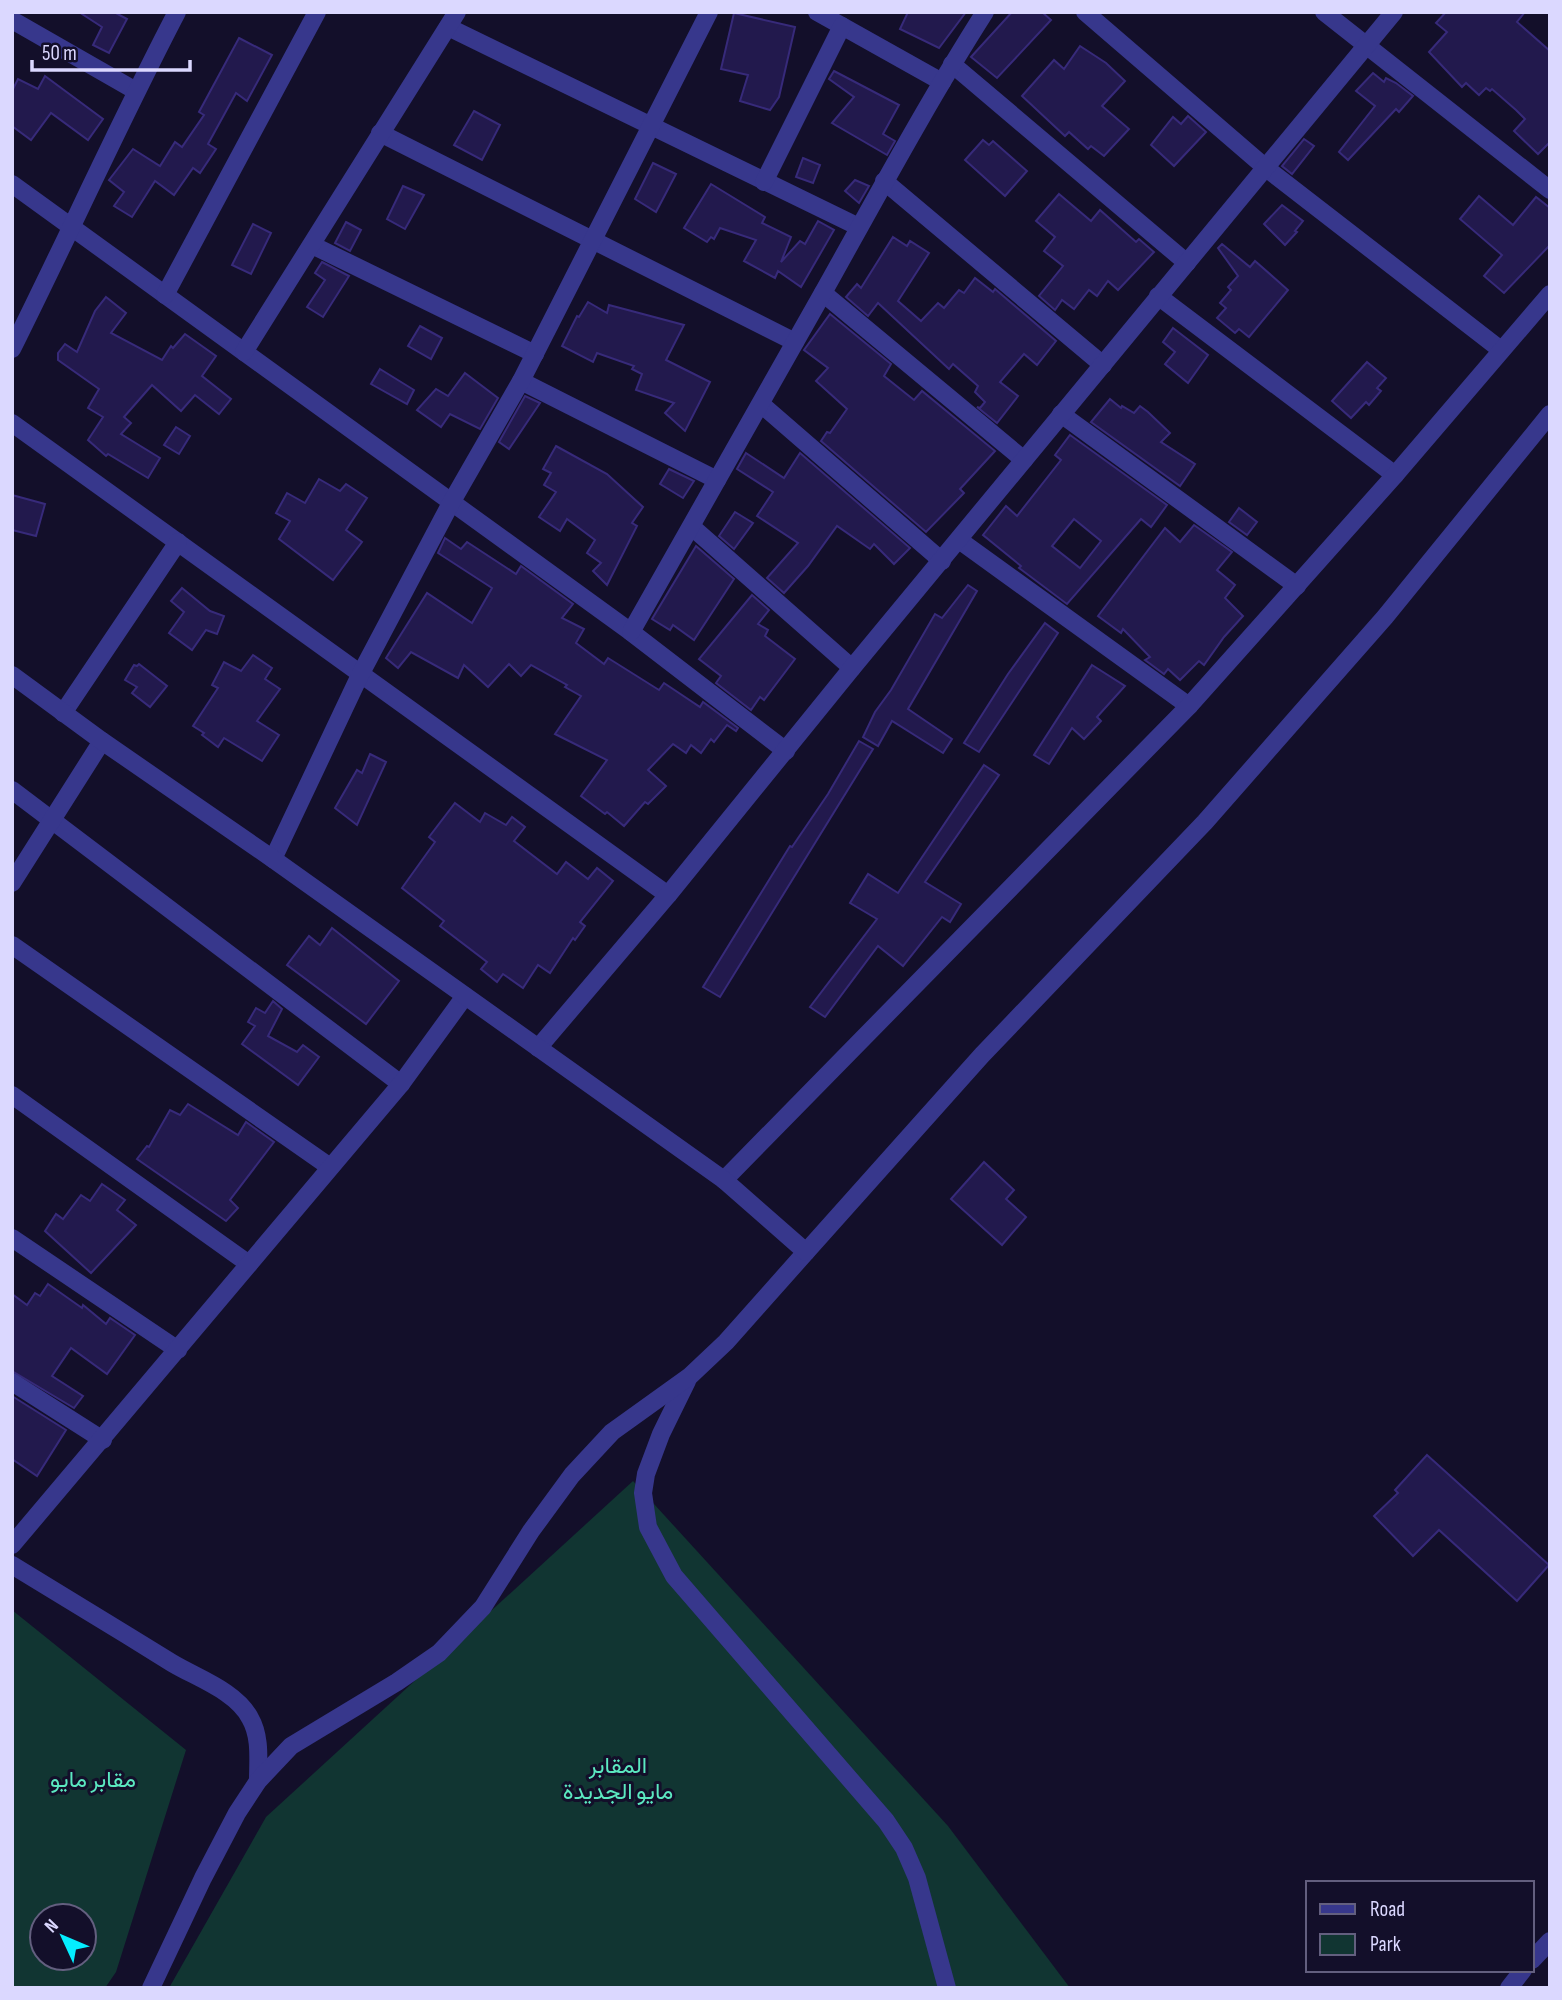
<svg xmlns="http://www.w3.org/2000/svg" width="1562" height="2000" font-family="'Sofia Sans Condensed',Vazirmatn,sans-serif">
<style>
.green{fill:#113532;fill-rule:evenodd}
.building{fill:#22194d;stroke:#372a7a;stroke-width:2;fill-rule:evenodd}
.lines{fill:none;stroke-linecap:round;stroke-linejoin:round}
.minor{stroke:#37378c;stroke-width:18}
.tertiary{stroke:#37378c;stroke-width:18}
.labels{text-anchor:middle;stroke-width:6;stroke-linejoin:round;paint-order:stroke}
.park-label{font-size:23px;fill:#5be8c0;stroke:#130f2a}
</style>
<rect width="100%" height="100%" fill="#130f2a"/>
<!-- green -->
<g class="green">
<path d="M633,1481L948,1826L1070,1988H169L266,1817Z"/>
<path d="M12,1610L186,1750L116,1972L105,1988H12ZM42,1916H84V1958H42Z"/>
</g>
<!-- building -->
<g class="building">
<path d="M79,12H114L127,19L109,53L93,45L102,27Z"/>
<path d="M908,12H966L939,48L900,29Z"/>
<path d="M1012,12H1042L1051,20L997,78L971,57Z"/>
<path d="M1446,12H1525L1517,22L1550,51V142L1538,154L1514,131L1525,119L1516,110L1492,89L1490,91L1486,88L1479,95L1466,83L1462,87L1429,52L1447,32L1436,23Z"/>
<path d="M734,13L795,27L779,97L770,110L740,101L748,75L721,69Z"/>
<path d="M239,38L272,55L247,101L236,93L208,144L216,149L200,173L193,168L174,195L155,181L132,217L114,206L124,192L109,180L133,149L160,166L175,142L182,147L204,115L199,112Z"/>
<path d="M1080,46L1106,63L1125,81L1102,106L1129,129L1104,156L1091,146L1088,149L1069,132L1065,136L1022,96L1054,60L1064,69Z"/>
<path d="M834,71L899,105L883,134L895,141L887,155L832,123L854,97L829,79Z"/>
<path d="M1373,73L1384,82L1386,78L1396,83L1413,96L1399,112L1396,109L1348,160L1339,152L1375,106L1356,91Z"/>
<path d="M45,76L103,119L88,140L51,113L31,140L12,126V91L18,79L38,89Z"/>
<path d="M474,111L500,125L482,160L454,145Z"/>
<path d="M1188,116L1206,132L1174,166L1151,145L1173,117L1181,124Z"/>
<path d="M1304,139L1314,146L1292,174L1282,166Z"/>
<path d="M983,140L989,145L993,141L1027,171L1005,196L965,160Z"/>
<path d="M803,158L820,165L813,183L796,177Z"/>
<path d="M653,163L676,174L656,212L635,199Z"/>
<path d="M855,180L869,186L859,203L845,191Z"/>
<path d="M711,184L765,217L762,223L791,237L781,262L800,241L805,244L818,221L834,230L801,287L778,271L775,278L744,261L756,240L720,228L714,239L711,237L707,242L684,228Z"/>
<path d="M403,186L424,195L405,229L387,219Z"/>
<path d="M1059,194L1091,221L1100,210L1136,242L1139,239L1154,252L1118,290L1108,281L1097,296L1089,290L1074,309L1062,300L1055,310L1039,296L1063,266L1044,251L1055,237L1036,221Z"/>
<path d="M1479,196L1513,225L1536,197L1550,208V245L1504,293L1484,276L1502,255L1460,219Z"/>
<path d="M1282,205L1303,221L1295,231L1297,232L1285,245L1264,224Z"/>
<path d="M346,222L361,230L350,251L335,243Z"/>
<path d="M253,224L271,233L251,274L232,265Z"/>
<path d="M893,237L907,246L910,241L929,253L898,301L921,321L938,303L944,308L959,290L964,293L975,278L993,292L995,289L1056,341L1037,365L1024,354L1000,382L1018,396L997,423L977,407L980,408L985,402L975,392L978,386L953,364L949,369L878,303L868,316L846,297L857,284L861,288Z"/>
<path d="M1222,244L1250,267L1255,261L1288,290L1249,337L1239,329L1235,333L1217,318L1226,308L1220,303L1231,290L1228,287L1238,276L1218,248Z"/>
<path d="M322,262L349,276L323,317L307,307L325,280L315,273Z"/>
<path d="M106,297L126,313L111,333L162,360L171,346L173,348L185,334L216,356L202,376L231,399L219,414L195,395L181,411L152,385L124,417L131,423L121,434L160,458L148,478L108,454L106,456L88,440L103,417L88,408L99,389L58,360V353L65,344L77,352L95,311Z"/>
<path d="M588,302L607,313L609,305L684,325L666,360L710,382L685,431L665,413L674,403L636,390L642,374L632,369L634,366L597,353L593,362L562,346L577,316L579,317Z"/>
<path d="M830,314L891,364L884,376L914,400L922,391L995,451L960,489L964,493L926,532L821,441L827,432L830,433L847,409L816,381L828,368L804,350Z"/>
<path d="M420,326L442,338L431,359L408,346Z"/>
<path d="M1173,328L1208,355L1188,383L1165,364L1175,352L1163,342Z"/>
<path d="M1367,362L1386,378L1377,388L1381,391L1369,405L1366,402L1351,418L1332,401Z"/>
<path d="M380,369L414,390L407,404L371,384Z"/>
<path d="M465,373L498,398L480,429L450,414L441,427L417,410L436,389L448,396Z"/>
<path d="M525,396L540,403L509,449L499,442Z"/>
<path d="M1110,399L1121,408L1122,406L1134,413L1140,406L1148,412L1170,433L1161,442L1195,464L1180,486L1091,422Z"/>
<path d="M176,427L190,436L179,454L164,445Z"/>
<path d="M1070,435L1167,505L1151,527L1141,519L1067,604L1019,568L1021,566L983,535L1006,506L1017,516L1061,460L1055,455ZM1074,519L1101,541L1080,568L1052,546Z"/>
<path d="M556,446L607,474L643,507L632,523L637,526L607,585L593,571L601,563L587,553L595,540L567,519L560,531L539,517L556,492L544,485L551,473L543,469Z"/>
<path d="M746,453L784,478L800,453L910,548L894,564L874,544L870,549L837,526L808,566L784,593L767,578L798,543L757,516L773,492L737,469Z"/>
<path d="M669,469L694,481L683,498L660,484Z"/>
<path d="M319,479L340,491L346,484L367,498L346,530L362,542L333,580L279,539L290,521L276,513L287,493L305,503Z"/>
<path d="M12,495L45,504L36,536L12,530Z"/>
<path d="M1239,508L1257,522L1247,535L1229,522Z"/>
<path d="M735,512L753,523L734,549L719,536Z"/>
<path d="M1194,525L1232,552L1217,570L1235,585L1225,598L1243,616L1224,637L1204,665L1199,661L1180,680L1168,669L1164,674L1145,660L1150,657L1123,629L1121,633L1098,616L1165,528L1180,542Z"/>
<path d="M445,538L461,549L467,542L516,574L521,566L573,604L562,618L584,629L576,643L604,664L608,658L659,690L664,683L700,707L703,702L738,728L736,731L727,725L714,742L711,739L701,753L691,745L686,753L673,744L648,770L666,786L648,804L645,802L624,826L607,812L605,814L581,796L607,760L555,734L581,696L565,687L567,685L531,665L521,676L509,664L488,687L464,665L458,678L411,652L398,668L386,658L427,593L472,623L492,588L438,553Z"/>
<path d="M696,546L734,579L694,640L673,625L670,630L652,619Z"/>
<path d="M968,585L977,591L908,709L952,739L943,753L892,721L878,746L863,737L875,712L891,690L935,614L942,618Z"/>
<path d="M182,588L210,611L224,616L217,634L206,630L192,650L169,633L184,612L171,601Z"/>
<path d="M752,595L769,610L758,624L768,630L765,636L795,659L764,700L760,697L751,710L716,683L721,676L699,659Z"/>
<path d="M1045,623L1058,633L979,752L964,743L1008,674Z"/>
<path d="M253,655L272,668L265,679L280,689L257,721L279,735L262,761L224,738L218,747L202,735L204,733L193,726L218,688L212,685L224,662L241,671Z"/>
<path d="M139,664L167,686L150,707L132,693L137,687L125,680L134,665L137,666Z"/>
<path d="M1092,665L1125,686L1097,717L1101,721L1084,739L1072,728L1049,764L1034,755Z"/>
<path d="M859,741L873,749L720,997L703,987L790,846L792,847L828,794Z"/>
<path d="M370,754L386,762L357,825L335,808L357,770L362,773Z"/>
<path d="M984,765L999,775L925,882L961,904L950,922L942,917L903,966L878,946L825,1017L810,1007L877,919L850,903L868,874L898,893Z"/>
<path d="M455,803L480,822L485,813L506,825L512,817L525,827L514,841L557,874L566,862L588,879L597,868L613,881L580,922L585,926L575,940L573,938L550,973L538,965L523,988L503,974L497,982L481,969L487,962L440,926L444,921L402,888L435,842L429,837Z"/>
<path d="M332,928L399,981L366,1024L287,965L309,936L320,945Z"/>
<path d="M273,1001L282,1009L268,1036L297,1052L303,1045L319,1057L298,1085L242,1044L255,1026L248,1022L256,1008L265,1013Z"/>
<path d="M188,1104L238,1135L246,1122L274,1142L230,1200L238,1208L226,1221L137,1159L147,1146L149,1147L170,1110L180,1115Z"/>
<path d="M984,1162L1014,1190L1006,1199L1026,1217L1002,1245L951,1199Z"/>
<path d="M102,1184L125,1200L117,1210L136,1225L91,1273L45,1231L56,1214L63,1219L81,1195L90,1201Z"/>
<path d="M48,1284L82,1308L83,1305L106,1324L110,1318L135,1335L107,1374L71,1348L52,1376L83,1396L74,1408L12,1371V1294L27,1305L35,1293L40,1296Z"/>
<path d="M12,1396L66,1430L37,1476L12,1459Z"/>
<path d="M1427,1455L1549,1565L1517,1601L1439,1530L1413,1556L1374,1516L1398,1493L1395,1490Z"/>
</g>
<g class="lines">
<!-- minor -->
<g class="minor">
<path d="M817,12L942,82"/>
<path d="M1085,12L1266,168L1501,350"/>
<path d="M1324,12L1550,190"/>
<path d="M12,20L136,91"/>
<path d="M448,27L859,227"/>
<path d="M952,64L1187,263"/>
<path d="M380,133L795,342"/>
<path d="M884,181L1103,365"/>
<path d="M764,182L842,26"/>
<path d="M12,184L631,632L786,751"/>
<path d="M312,245L535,354"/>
<path d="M823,293L1024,460"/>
<path d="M165,295L317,12"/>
<path d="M1158,296L1395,475"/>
<path d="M12,349C68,237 119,123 177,12"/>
<path d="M244,352L457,12"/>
<path d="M521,381L717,480"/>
<path d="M761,404L942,561"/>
<path d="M1061,414L1297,586"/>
<path d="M12,423L668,895"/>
<path d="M692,527L852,668"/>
<path d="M959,540L1189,706"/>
<path d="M631,632C696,519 760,405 824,291C876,198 927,103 985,12"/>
<path d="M63,713L178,542"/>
<path d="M12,790L401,1084"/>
<path d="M273,859L360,675L451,503L521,381L709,12"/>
<path d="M12,883L102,741"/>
<path d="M12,945L330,1167"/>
<path d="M538,1048L668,895L852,668L1394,12"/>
<path d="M12,1095L249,1264"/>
<path d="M724,1180L1189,706L1395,475L1550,294"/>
<path d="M12,1238L178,1350"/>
<path d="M687,1381L661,1434L646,1474L643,1493L648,1527L674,1576L886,1821L904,1848L917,1878L947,1988"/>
<path d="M12,1382L103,1440"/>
<path d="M12,1545L401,1084L465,996"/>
<path d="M12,1565C66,1598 119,1630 172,1663C197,1678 236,1691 250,1718C261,1737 258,1760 258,1781"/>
<path d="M1532,1960L1550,1941"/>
<path d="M151,1988L203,1878L237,1813L258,1781L291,1746L397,1682L439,1653L483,1607L531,1531L572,1475L612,1432L690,1376L726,1342L806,1252"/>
<path d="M1509,1988L1523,1970"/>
</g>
<!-- tertiary -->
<path class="tertiary" d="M12,675L102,741L273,859L724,1180L806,1252L982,1055L1205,822L1385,617L1550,414"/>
</g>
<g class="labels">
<!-- park labels -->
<g class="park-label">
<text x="618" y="1773">المقابر<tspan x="618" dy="26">مايو الجديدة</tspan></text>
<text x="93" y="1787">مقابر مايو</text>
</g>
</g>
<!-- border -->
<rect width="1562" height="2000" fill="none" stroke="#dbd8ff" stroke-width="28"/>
<!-- legend -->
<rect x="1306" y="1881" width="228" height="91" fill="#130f2a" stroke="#635f7f" stroke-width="2"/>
<rect x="1320" y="1904" width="35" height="10" fill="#37378c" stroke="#635f7f" stroke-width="2"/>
<text x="1370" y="1916" font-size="21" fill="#dbd8ff">Road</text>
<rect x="1320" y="1934" width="35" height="21" fill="#113532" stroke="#635f7f" stroke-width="2"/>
<text x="1370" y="1951" font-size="21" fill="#dbd8ff">Park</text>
<!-- north arrow -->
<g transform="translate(63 1937) rotate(314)"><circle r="33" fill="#130f2a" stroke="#635f7f" stroke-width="2"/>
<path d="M0-5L12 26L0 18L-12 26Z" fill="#04eeff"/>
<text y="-10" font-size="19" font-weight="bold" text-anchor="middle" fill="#dbd8ff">N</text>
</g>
<!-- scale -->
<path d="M32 60v10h158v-10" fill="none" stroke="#dbd8ff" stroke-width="3.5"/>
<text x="42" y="60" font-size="21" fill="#dbd8ff" stroke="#130f2a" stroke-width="5" paint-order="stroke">50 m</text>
</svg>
